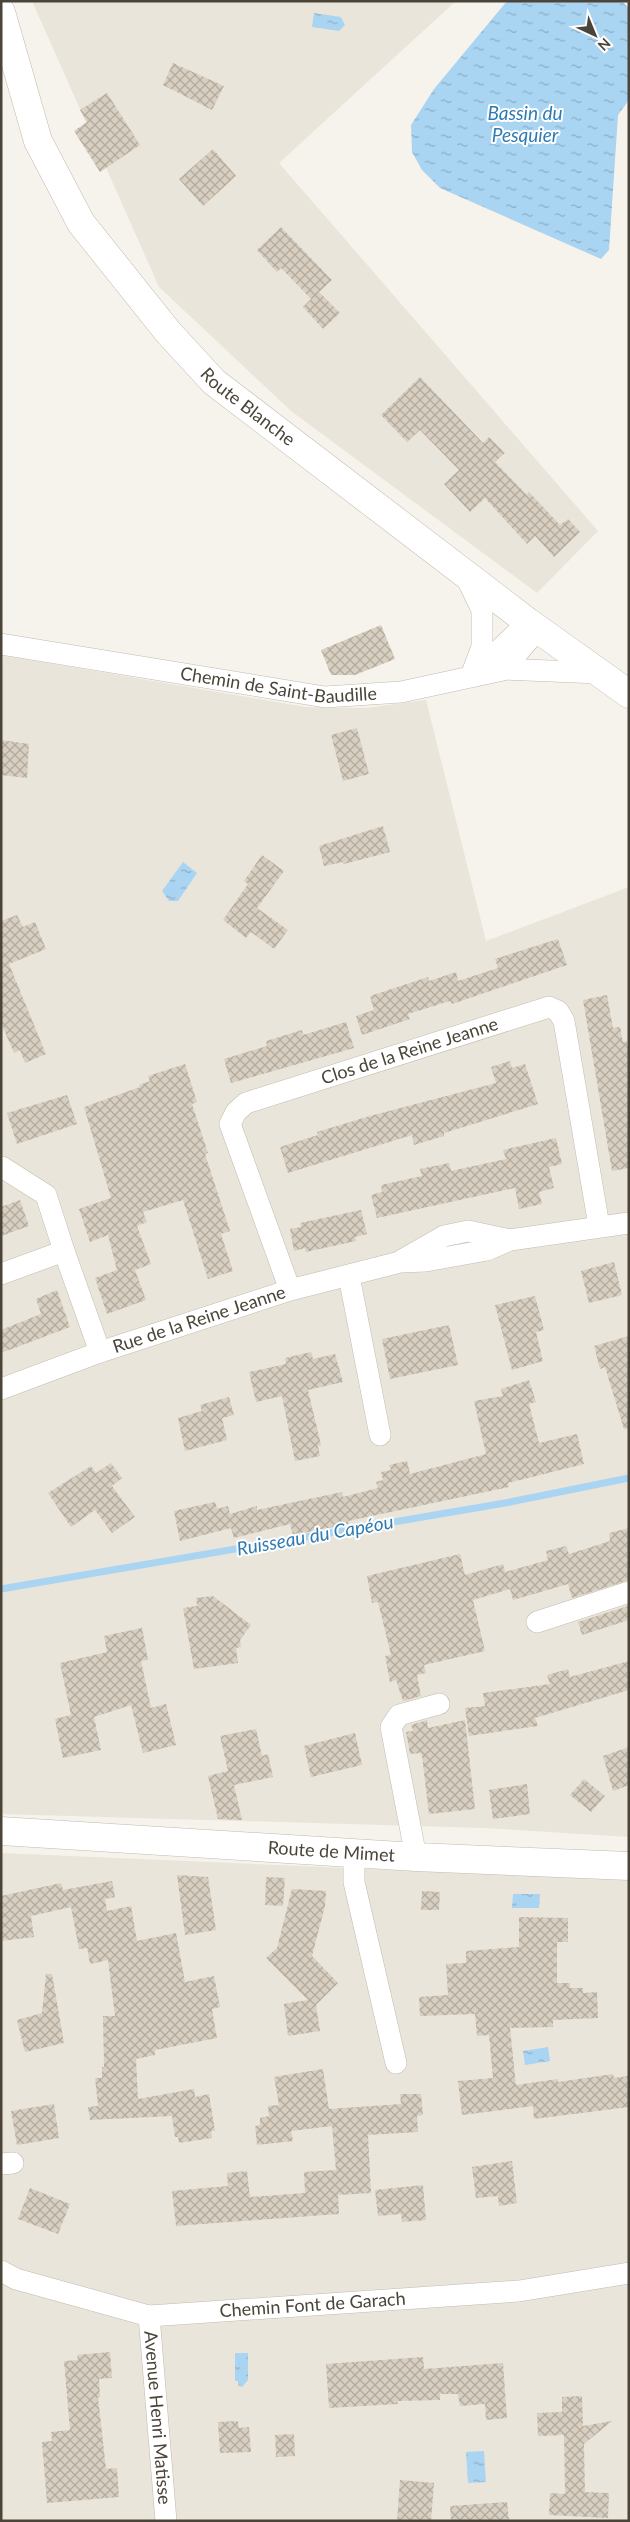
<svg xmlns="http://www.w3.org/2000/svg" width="630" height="2522" font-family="Lato,sans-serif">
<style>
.residential{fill:#eae5da}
.water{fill:url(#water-ripples)}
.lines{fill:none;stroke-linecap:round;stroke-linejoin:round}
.stream{stroke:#a9d4f2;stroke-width:7}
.building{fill:url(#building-cross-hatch)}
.minor-casing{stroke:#c2bbae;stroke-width:22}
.tertiary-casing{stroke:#c2bbae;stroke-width:29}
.minor{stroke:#fff;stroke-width:21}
.tertiary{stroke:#fff;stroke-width:28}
.labels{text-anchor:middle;stroke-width:4;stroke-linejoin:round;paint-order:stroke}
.street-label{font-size:18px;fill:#4b4439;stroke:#fff}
.water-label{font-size:19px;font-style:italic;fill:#2e7ab2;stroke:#fff}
</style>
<defs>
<pattern id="water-ripples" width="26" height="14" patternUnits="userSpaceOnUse" patternTransform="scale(1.25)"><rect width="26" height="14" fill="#a9d4f2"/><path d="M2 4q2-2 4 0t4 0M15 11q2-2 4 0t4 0" fill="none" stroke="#8caec5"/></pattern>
<pattern id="building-cross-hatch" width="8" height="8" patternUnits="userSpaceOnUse" patternTransform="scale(1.25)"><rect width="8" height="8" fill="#d8cfc1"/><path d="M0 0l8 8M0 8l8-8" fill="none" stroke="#b1aa9e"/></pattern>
</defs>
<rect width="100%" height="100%" fill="#f6f3ec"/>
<!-- residential -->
<g class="residential">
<path d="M32,1H456L279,163L598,531L537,593L291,411L159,287Z"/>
<path d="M1,655L306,707L366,708L426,700L486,941L629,887V1837L484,1828L1,1814V1164L6,1161L1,1152Z"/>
<path d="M1,1853L629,1880V2521H1Z"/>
</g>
<!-- water -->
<g class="water">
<path d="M507,1H622L629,9V100L618,115L609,250L601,259L440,188L422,170L412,152L411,125L434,89Z"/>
<path d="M314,13L341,17L345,25L339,31L312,27Z"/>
<path d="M183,862L197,873L178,901H169L162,891Z"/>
<path d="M513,1894H540L539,1908H512Z"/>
<path d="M548,2047L550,2061L525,2065L523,2051Z"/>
<path d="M235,2353H248V2380L242,2387L238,2385V2381H235Z"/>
<path d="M484,2451L486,2482L468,2483L466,2452Z"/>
</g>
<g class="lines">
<!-- stream -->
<path class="stream" d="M1,1589L505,1503L629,1478"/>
</g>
<!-- building -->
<g class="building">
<path d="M173,63L224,86L212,110L163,85Z"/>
<path d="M107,93L140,145L100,172L74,131L87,122L80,110Z"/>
<path d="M213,149L236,176L203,206L179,179Z"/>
<path d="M281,227L332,280L319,292L340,313L323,329L303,307L311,299L281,268L277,272L257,250Z"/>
<path d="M420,377L483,443L489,437L505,453L495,462L527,495L529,492L560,525L568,519L580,532L554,557L535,536L527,544L485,498L470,512L444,484L459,470L420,430L407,442L381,415Z"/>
<path d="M381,625L395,659L355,675H331L321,650Z"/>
<path d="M357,728L369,774L343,781L331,735Z"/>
<path d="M1,740L29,744L27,778L1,775Z"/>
<path d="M383,826L390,852L344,864L343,862L324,866L319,846Z"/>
<path d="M262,855L284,871L257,908L288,930L274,949L251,932L246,938L223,920L248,884L244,881Z"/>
<path d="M17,915L23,927L35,922L46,949L9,964L46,1054L25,1063L20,1050L14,1053L1,1023V921Z"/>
<path d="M558,939L567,965L452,1004L450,1001L408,1014L410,1019L362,1035L356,1016L374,1010L370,996L428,977L429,981L456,972L458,981L498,968L495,959Z"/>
<path d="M607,995L613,1028L620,1027L623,1042L627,1041L629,1054V1168L612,1171L583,1000Z"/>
<path d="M346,1022L354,1048L231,1083L224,1059L267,1046L266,1041L302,1030L303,1035Z"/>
<path d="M510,1061L512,1068L525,1064L538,1104L444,1133V1136L414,1145L412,1135L288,1173L280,1147L318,1135L317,1132L370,1116L496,1083L491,1067Z"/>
<path d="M185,1064L197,1102L192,1104L208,1153L205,1154L230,1231L221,1234L233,1271L208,1279L183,1200L143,1212L147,1222L137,1226L151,1264L135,1270L146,1300L107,1314L95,1278L117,1270L108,1235L90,1242L79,1209L111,1198L84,1107L140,1087L139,1085L150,1081L148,1076Z"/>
<path d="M67,1095L77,1124L17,1144L7,1113Z"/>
<path d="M556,1138L562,1164L549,1167L554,1188L539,1192L542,1204L519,1209L515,1188L377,1218L371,1195L382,1192L381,1185L422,1176L420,1169L449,1163L451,1171L506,1159L503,1150Z"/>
<path d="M20,1200L29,1226L1,1236V1207Z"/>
<path d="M361,1210L367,1234L355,1237L356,1241L306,1252L305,1248L294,1251L290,1229L301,1227L300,1223Z"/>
<path d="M614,1262L622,1295L589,1303L581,1271Z"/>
<path d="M57,1290L70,1327L1,1353V1330L41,1314L36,1299Z"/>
<path d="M535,1296L544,1330L536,1332L543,1361L512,1370L495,1305Z"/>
<path d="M449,1325L458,1365L390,1379L382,1339Z"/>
<path d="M629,1336V1428L624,1429L605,1367L600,1369L594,1346Z"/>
<path d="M311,1352L313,1359L335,1354L343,1382L308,1390L321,1445L318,1446L320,1456L295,1461L282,1396L256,1402L249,1372L286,1364L285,1358Z"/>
<path d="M529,1380L536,1402L529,1404L539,1443L577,1434L584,1464L508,1483L509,1487L348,1521L349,1524L293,1535L290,1524L234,1538L231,1528L180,1541L174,1511L215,1502L217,1509L228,1506L230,1514L257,1506V1510L342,1492L343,1497L378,1488L376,1482L383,1480L381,1472L391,1470L389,1465L407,1461L410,1474L486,1454L474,1401L503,1396L501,1389Z"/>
<path d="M229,1397L234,1415L222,1418L227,1440L185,1451L178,1418L202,1411L200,1405Z"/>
<path d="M111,1463L122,1478L112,1486L135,1517L112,1533L95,1510L71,1527L48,1493L91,1466L96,1473Z"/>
<path d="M629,1528V1580L572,1598L568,1584L513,1600L510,1589L473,1600L485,1651L424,1665L426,1673L417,1675L421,1696L403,1701L396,1680L390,1682L385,1656L391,1655L378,1602L372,1603L367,1576L460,1554L465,1575L503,1564L505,1572L548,1560L546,1551L566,1546L569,1554L610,1541L609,1533Z"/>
<path d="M213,1596L251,1625L240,1640L241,1647L236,1648L238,1663L194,1669L183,1608L197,1606L196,1598Z"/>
<path d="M628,1606L629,1620L582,1635L578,1622Z"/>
<path d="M142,1628L148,1660L141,1661L151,1708L166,1704L176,1745L143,1753L131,1705L94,1717L101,1750L63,1758L55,1719L71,1715L60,1663L107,1652L104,1636Z"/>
<path d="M629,1661V1690L535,1718L538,1726L469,1736L465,1708L485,1706L483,1693L550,1684L547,1675L568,1669L570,1677Z"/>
<path d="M427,1720L428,1728L465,1720L475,1809L429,1814L422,1756L420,1753L410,1754L406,1732L413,1731L411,1725Z"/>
<path d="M256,1729L262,1756L268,1754L273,1777L234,1785L242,1820L218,1819L208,1776L228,1771L220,1736Z"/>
<path d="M355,1733L362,1765L311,1777L304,1746Z"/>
<path d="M629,1747V1785L613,1791L603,1756Z"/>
<path d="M584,1779L605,1796L591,1812L570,1795Z"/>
<path d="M527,1784L530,1814L493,1819L489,1790Z"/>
<path d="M177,1875L208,1877L216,1930L185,1935Z"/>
<path d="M266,1877L285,1878L283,1906L265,1905Z"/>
<path d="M112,1881L115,1897L105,1899L107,1911L131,1906L137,1941L176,1933L185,1982L214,1976L220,2007L212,2009L217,2038L155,2050V2055L136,2059L138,2099L194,2089L195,2097L209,2094L215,2131H211L212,2138L179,2143L178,2137H175L172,2116L90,2120L88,2107L98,2106L95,2078H102V2067H104L103,2016H115L108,1960L90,1964L87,1948L79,1949L71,1907L31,1916L34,1937L1,1941V1896L61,1883L63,1890Z"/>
<path d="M292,1889L326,1891L325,1906L312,1956L338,1983L316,2005L320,2031L288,2036L284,2004L308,2000L266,1958L277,1948Z"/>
<path d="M422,1891L440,1892L439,1910H421Z"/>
<path d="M519,1917L568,1918V1942H557V1983H570V1988H583V1993L597,1992L598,2018L553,2020V2027L510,2028L516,2085L558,2079V2082L613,2074L614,2078L629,2076V2107L534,2119L533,2106L462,2115L458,2081L493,2078L489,2035L477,2036L475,2014L420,2016L419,1997L448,1995L446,1964L466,1963V1951L519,1947Z"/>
<path d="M46,1974H52L64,2043L25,2052L17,2020L42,2013Z"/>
<path d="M323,2069L329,2109L401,2104L400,2094H421L423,2115L417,2116L418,2132L368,2135L371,2193L338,2195L339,2214L176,2226L172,2191L228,2186L227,2173L247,2171L250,2197L305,2193L304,2172L336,2170L332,2126L291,2131L293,2141L257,2145L255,2126L260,2125V2118L269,2116L268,2106L279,2105L274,2077Z"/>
<path d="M54,2104L59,2138L17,2145L11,2111Z"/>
<path d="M512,2161L517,2203L499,2206L498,2196L476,2198L472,2167Z"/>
<path d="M423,2185L426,2220L402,2222L401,2214L378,2216L375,2190Z"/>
<path d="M30,2188L70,2204L58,2234L18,2219Z"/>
<path d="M110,2352L112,2378L99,2379L100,2397H98L106,2469L117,2468L119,2497L47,2503L42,2442L52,2441L51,2432L70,2430L64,2361L78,2360L77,2355Z"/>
<path d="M423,2357L424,2369L503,2363L507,2418L486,2420L485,2404L460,2406L458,2394H440V2400L397,2401L398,2404L329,2408L326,2364Z"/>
<path d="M582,2396L583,2426L612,2421L584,2444L585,2492L609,2493L608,2518L549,2515L550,2493L565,2494L564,2435L538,2436L537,2413L562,2412V2397Z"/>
<path d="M238,2421L239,2428L249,2427L251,2452L220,2453L218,2422Z"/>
<path d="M294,2434L295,2456L276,2457L275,2435Z"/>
<path d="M400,2480L434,2483L431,2521H397Z"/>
<path d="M507,2502L509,2521H451L450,2506Z"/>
</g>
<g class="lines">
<defs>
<g id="minor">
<path d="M465,575L482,610V647L471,676"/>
<path id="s1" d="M1,644L325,697L401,692L503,670L538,629"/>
<path d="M503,669L599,673"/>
<path d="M476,672L528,622"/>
<path d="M2,1167L46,1195L64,1251"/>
<path d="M402,1260L444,1236L468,1231L510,1240"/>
<path d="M1,1274L64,1251L100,1352"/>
<path d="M349,1276L380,1435"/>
<path id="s2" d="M290,1290L230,1124L236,1112L246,1103L549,1007L558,1011L564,1021L599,1226"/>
<path id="s3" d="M1,1389L100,1352L290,1290L400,1262L426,1261L487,1250L510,1240L629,1223"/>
<path d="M537,1622L629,1592"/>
<path d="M354,1852V1882L396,2063"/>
<path d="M416,1857L391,1727L399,1715L439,1704"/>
<path d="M1,2164L13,2163"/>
<path id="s4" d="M1,2271L16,2279L149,2316L519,2291L629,2273"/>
<path id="s5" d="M149,2316L166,2521"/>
</g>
<g id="tertiary">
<path id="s6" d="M1,12L38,141L81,223L168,332L214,382L528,622L629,694"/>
<path id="s7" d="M1,1831L416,1857L629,1866"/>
</g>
</defs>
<!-- minor casing -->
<use href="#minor" class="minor-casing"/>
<!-- tertiary casing -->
<use href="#tertiary" class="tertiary-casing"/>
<!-- minor -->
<use href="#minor" class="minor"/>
<!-- tertiary -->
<use href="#tertiary" class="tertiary"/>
</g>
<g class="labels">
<!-- street labels -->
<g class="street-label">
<text dy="6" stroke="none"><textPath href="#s6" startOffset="476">Route Blanche</textPath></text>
<text dy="6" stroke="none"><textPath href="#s1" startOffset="281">Chemin de Saint-Baudille</textPath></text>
<text dy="6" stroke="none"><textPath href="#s2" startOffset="375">Clos de la Reine Jeanne</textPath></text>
<text dy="6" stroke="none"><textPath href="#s3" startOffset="210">Rue de la Reine Jeanne</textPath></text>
<text dy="6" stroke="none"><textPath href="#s7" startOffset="331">Route de Mimet</textPath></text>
<text dy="6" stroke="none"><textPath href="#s4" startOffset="319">Chemin Font de Garach</textPath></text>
<text dy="6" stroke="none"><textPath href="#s5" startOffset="102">Avenue Henri Matisse</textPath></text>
</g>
<!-- water labels -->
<g class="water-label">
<text x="525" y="120">Bassin du<tspan x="525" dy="22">Pesquier</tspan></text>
<text transform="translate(315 1535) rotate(-10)" y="7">Ruisseau du Capéou</text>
</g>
</g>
<!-- border -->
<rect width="630" height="2522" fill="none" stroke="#4b4439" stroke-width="5"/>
<!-- north arrow -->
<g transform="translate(595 35) rotate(136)" stroke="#ffffff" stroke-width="4" paint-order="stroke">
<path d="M0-4L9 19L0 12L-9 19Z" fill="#4b4439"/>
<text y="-8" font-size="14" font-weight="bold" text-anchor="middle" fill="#4b4439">N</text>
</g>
</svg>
